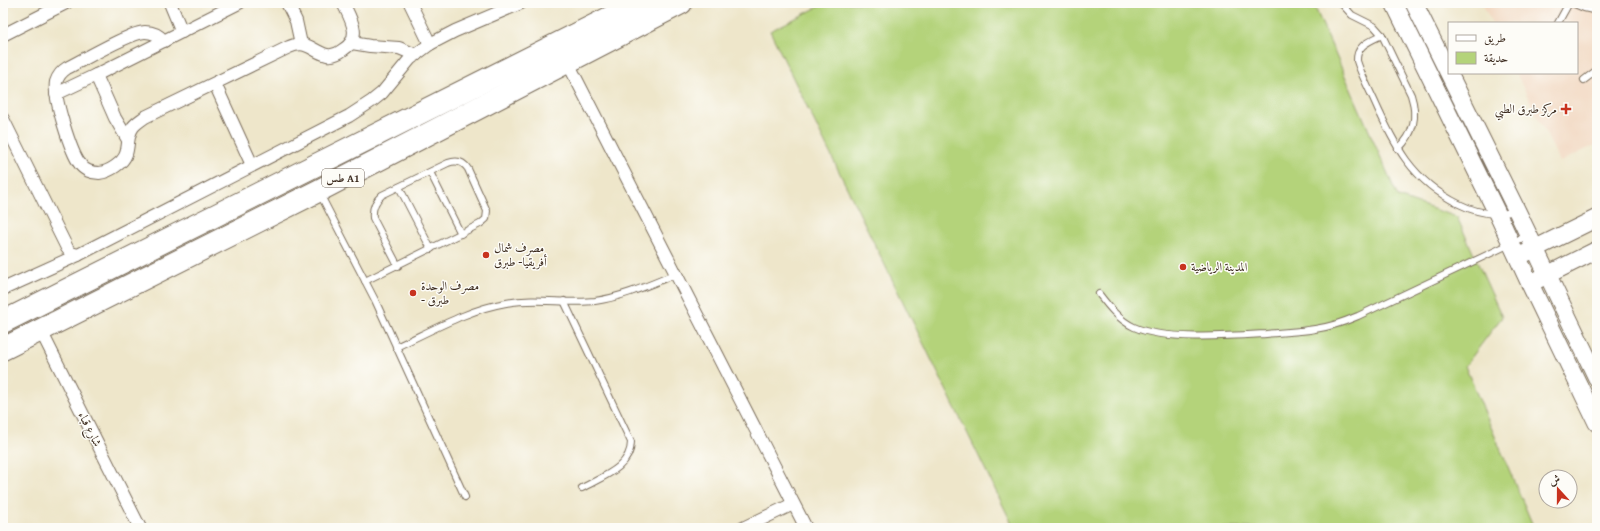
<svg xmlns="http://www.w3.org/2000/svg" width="1600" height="531" font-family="'Gentium Book Plus',Amiri,serif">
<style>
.built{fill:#f1d5bd}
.green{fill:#b4d37a;stroke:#787e4c}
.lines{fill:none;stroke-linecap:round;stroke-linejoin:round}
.lane-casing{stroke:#7a6c5a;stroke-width:8}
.street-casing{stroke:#7a6c5a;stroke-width:14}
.secondary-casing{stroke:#7a6c5a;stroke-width:19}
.highway-casing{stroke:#7a6c5a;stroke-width:24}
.lane{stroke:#fff;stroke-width:6}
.street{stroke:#fff;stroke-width:12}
.secondary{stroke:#fff;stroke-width:17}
.highway{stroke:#fff;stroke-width:22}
.poi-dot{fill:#c8321e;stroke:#fdfcf7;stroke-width:1.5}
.labels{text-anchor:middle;stroke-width:3;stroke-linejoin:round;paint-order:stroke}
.shield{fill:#fdfcf7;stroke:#75695f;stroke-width:1}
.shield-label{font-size:11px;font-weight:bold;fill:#3b2a1e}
.poi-label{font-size:12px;fill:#3b2a1e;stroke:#fdfcf7;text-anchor:start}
.street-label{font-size:12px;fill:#3b2a1e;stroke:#fdfcf7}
</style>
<rect width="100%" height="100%" fill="#fdfcf7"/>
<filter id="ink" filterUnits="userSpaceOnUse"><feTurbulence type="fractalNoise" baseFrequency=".025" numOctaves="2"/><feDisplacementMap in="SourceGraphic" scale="8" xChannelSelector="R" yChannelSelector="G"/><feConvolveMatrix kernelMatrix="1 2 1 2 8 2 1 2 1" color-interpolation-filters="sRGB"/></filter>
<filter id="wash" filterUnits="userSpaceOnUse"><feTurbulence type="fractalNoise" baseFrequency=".012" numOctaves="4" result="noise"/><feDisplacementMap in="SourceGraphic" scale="16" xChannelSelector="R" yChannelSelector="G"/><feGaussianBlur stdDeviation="0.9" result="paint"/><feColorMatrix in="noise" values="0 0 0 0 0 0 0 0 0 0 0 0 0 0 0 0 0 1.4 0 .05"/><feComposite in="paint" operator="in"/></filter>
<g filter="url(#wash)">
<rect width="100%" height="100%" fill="#eee6ca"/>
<!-- built -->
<path class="built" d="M1482,3H1597V144L1560,162L1516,73H1577V23H1492Z"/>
<!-- green -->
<path class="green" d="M826,3H1313L1398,197L1457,217L1502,317L1465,366L1534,528H1014L770,31Z"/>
</g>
<g filter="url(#ink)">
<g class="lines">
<defs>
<g id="lane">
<path d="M1341,3L1352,15L1374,26L1382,35L1411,95C1418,117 1414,134 1398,149"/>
<path d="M1572,3L1584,8L1597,11"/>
<path d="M1558,23L1569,3"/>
<path d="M1382,35C1370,41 1356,45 1357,61C1361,74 1368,87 1374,100C1394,145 1412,181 1459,204C1477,213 1495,217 1515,211"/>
<path d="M1584,80L1597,70"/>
<path d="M430,172L461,234"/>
<path d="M399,187L431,249"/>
<path d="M320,194L375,300L465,497"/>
<path d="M365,281L480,224L486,219L487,211L468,169C463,161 456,160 448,163L382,195C374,202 372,209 373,218L398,266"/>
<path d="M1099,294C1109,307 1119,320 1134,327C1165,341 1232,336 1266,334C1282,332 1299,332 1315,329C1330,327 1344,322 1358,316L1527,236"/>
<path d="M564,301L631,442C631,468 601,477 582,488"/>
<path d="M396,347C431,331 469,309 506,303C536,297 565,304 595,301C623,297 649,285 676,274"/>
</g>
<g id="street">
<path d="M170,3L182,32"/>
<path d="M287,3L296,21L301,44"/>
<path d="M410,3L430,44"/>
<path d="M3,35L66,3"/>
<path d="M164,41C159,35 153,32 145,32C131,32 83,60 67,68C62,71 58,76 56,82C53,96 71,153 80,164C84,170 92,173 99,173C109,172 123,163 126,154C129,145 127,135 133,127C136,123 141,120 145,117L289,47C308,39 311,51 327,55C333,56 339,53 344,49C363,37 350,18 343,3"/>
<path d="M352,43L370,46L399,48L416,55"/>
<path d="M568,63L806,528"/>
<path d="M96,75L115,118L128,140"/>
<path d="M215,84L252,165"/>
<path d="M56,94L96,75L239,3"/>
<path d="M3,119L67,248L71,253L78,255L349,116L372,101L382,93L410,59L430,44L455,31L521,3"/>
<path d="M3,289L78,255"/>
<path d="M40,329L140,528"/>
<path d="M743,528L793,504"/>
</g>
<g id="secondary">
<path d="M1394,3L1498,215L1530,284L1597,423"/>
<path d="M1414,3L1517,211L1597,378"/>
<path d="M1526,253L1597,218"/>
<path d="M1537,280L1597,250"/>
</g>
<g id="highway">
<path d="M3,322L639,3"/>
<path d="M3,349L318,191L681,3"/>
</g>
</defs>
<!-- lane casing -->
<use href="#lane" class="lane-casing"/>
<!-- street casing -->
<use href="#street" class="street-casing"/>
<!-- secondary casing -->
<use href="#secondary" class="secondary-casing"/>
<!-- highway casing -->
<use href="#highway" class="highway-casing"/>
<!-- lane -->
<use href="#lane" class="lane"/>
<!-- street -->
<use href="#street" class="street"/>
<!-- secondary -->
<use href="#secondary" class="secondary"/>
<!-- highway -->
<use href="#highway" class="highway"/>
</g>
</g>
<!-- markers -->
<g class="poi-dot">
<path d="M1564 103h4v4h4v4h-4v4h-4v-4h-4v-4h4z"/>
<circle cx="486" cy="255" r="4"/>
<circle cx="1183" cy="267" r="4"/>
<circle cx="413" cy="293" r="4"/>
</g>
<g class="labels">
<!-- shield labels -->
<rect class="shield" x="322" y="169" width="42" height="18" rx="3"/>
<g class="shield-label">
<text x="343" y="182">طس A1</text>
</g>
<!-- poi labels -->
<g class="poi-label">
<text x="1557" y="113" text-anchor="end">مركز طبرق الطبي</text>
<text x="494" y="252">مصرف شمال<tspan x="494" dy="14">أفريقيا- طبرق</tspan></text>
<text x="1191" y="271">المدينة الرياضية</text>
<text x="421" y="290">مصرف الوحدة<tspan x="421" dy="14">- طبرق</tspan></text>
</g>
<!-- street labels -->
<g class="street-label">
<text transform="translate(90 429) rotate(63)" y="4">شارع قباء</text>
</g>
</g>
<!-- margin -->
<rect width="1600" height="531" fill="none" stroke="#fdfcf7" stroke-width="16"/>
<!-- legend -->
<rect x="1448" y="22" width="130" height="52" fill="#fdfcf7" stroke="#afa8a0"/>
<rect x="1456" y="35" width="20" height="6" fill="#ffffff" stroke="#afa8a0"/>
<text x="1484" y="42" font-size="12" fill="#3b2a1e">طريق</text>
<rect x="1456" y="52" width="20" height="12" fill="#b4d37a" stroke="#afa8a0"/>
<text x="1484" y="62" font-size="12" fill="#3b2a1e">حديقة</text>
<!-- north arrow -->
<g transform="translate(1558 489) rotate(339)"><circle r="19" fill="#fdfcf7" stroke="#afa8a0"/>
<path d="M0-3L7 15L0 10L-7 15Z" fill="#c8321e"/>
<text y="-6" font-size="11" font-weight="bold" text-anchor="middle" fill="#3b2a1e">ش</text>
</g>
</svg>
